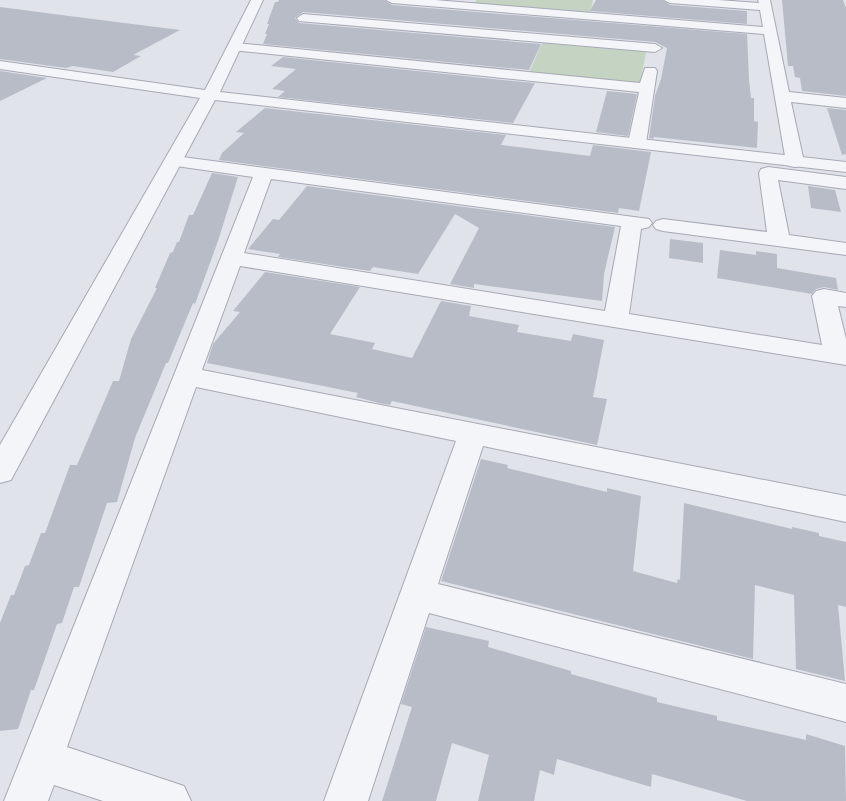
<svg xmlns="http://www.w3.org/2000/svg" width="846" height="801" font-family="'Varela Round',sans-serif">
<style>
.green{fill:#c5d3c2}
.building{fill:#b8bcc6}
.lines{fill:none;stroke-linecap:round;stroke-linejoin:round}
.minor-casing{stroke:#a6a9b4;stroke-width:2}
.tertiary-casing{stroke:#a6a9b4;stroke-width:2}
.minor{fill:#f4f5f8;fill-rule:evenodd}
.tertiary{fill:#f4f5f8;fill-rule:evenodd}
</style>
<rect width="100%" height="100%" fill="#e1e3ea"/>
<!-- green -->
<g class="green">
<path d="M477,0H593L590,15L472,5Z"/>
<path d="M542,43L646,52L640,85L528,75Z"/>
</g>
<!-- building -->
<g class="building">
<path d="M279,0H384L392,5L747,34L749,80L751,98H754V121L758,122L757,148L654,137L653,139L649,138L655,96L661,79L667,48L655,42L303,12L295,18L299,23L541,44L529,70L263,44L267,34H265L269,24H267L275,2H278Z"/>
<path d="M596,0H662L670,5L747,11V24L590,11Z"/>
<path d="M782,0H843L846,8V96L802,91L800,78L795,77L793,66H788Z"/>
<path d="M0,7L69,16L180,30L133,55L141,56L113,72L73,66L66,68L0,59Z"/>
<path d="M283,57L523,82L535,83L513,123L278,97L285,91L272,89L296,69L271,66Z"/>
<path d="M0,71L47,78L0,101Z"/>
<path d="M607,91L637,94L628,136L596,132Z"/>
<path d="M265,108L506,135L501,145L590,156L593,145L651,152L639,211L619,208L618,213L219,160L222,153L244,133L236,132Z"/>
<path d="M827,108L846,110V154L842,155Z"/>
<path d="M212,173L238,177L218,241L195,304L193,303L168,363H166L135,438L117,502L107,503L79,587H74L62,623L57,624L34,690H31L18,729L0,731V623L11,595H14L25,566L29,565L41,533H45L70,465H77L113,381H119L131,339L157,288H155L170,253L173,252L177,242H179L189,215H193Z"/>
<path d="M307,186L615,227L604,274L602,301L474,284V288L450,284L479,228L455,214L418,274L373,267L370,271L278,257L280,254L248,249L273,219L279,220Z"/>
<path d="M808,186L835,190L841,212L811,208Z"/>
<path d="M670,239L703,243V263L669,258Z"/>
<path d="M720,250L756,255V251L777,254V268L836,278L838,290L824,287L816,289L812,294L806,293L717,278Z"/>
<path d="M265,272L360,287L330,334L375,343L372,349L412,358L441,301L471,306L469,316L519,325L517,332L571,341L573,334L604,340L593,397L607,399L597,445L392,401L390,405L379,403L356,397L358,393L207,363L213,344L240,312L233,311Z"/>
<path d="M481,459L508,465L507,468L607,492V488L641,496L633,571L677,583L678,579L680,580L684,503L792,529V527L819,533V536L846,542V607L838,605L845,681L796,669L794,595L755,585L753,659L441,581Z"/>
<path d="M426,627L489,641L488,647L571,671V674L657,698V702L717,716V720L806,740V734L845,746L846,801H747L652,774L651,787L557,759L554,775L540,770L534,801H478L489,755L452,743L436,801H382L412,707L401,704Z"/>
</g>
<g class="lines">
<defs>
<g id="minor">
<path d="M386,0H435L763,27L760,10L670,3L664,0H718L759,3L758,0H770L789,92L846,98V108L791,102L804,162L801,166L795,167L789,166L786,162L764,34L392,3Z"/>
<path d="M303,14L655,44L662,48L655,52L299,21L297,18Z"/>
<path d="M236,43L640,83L645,68H655L657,71L646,143L643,147L637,148L631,147L628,143L639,92L231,50L229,47Z"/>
<path d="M175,156L649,219L652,223L649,227L641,229L629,314L822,345L812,296L816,291L824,289L846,293V307L838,306L846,339V365L240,266L202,370L846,496V522L483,446L438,584L846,684V722L429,613L368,801H324L456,441L196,387L67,747L184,786L191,801H103L54,785L48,801H4L253,177L169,165L166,161L169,157ZM271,179L621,226L605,311L244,253Z"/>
<path d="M768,167L846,177V189L778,180L789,235L846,243V255L663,231L656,229L653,225L656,221L663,219L767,232L759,173L761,169Z"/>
</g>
<path id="tertiary" d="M251,0H263L220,92L846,162V172L215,100L11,480L0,483V445L200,98L0,69V61L205,90Z"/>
</defs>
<!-- minor casing -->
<use href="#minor" class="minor-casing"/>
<!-- tertiary casing -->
<use href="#tertiary" class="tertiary-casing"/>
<!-- minor -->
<use href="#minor" class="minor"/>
<!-- tertiary -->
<use href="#tertiary" class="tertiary"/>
</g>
</svg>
